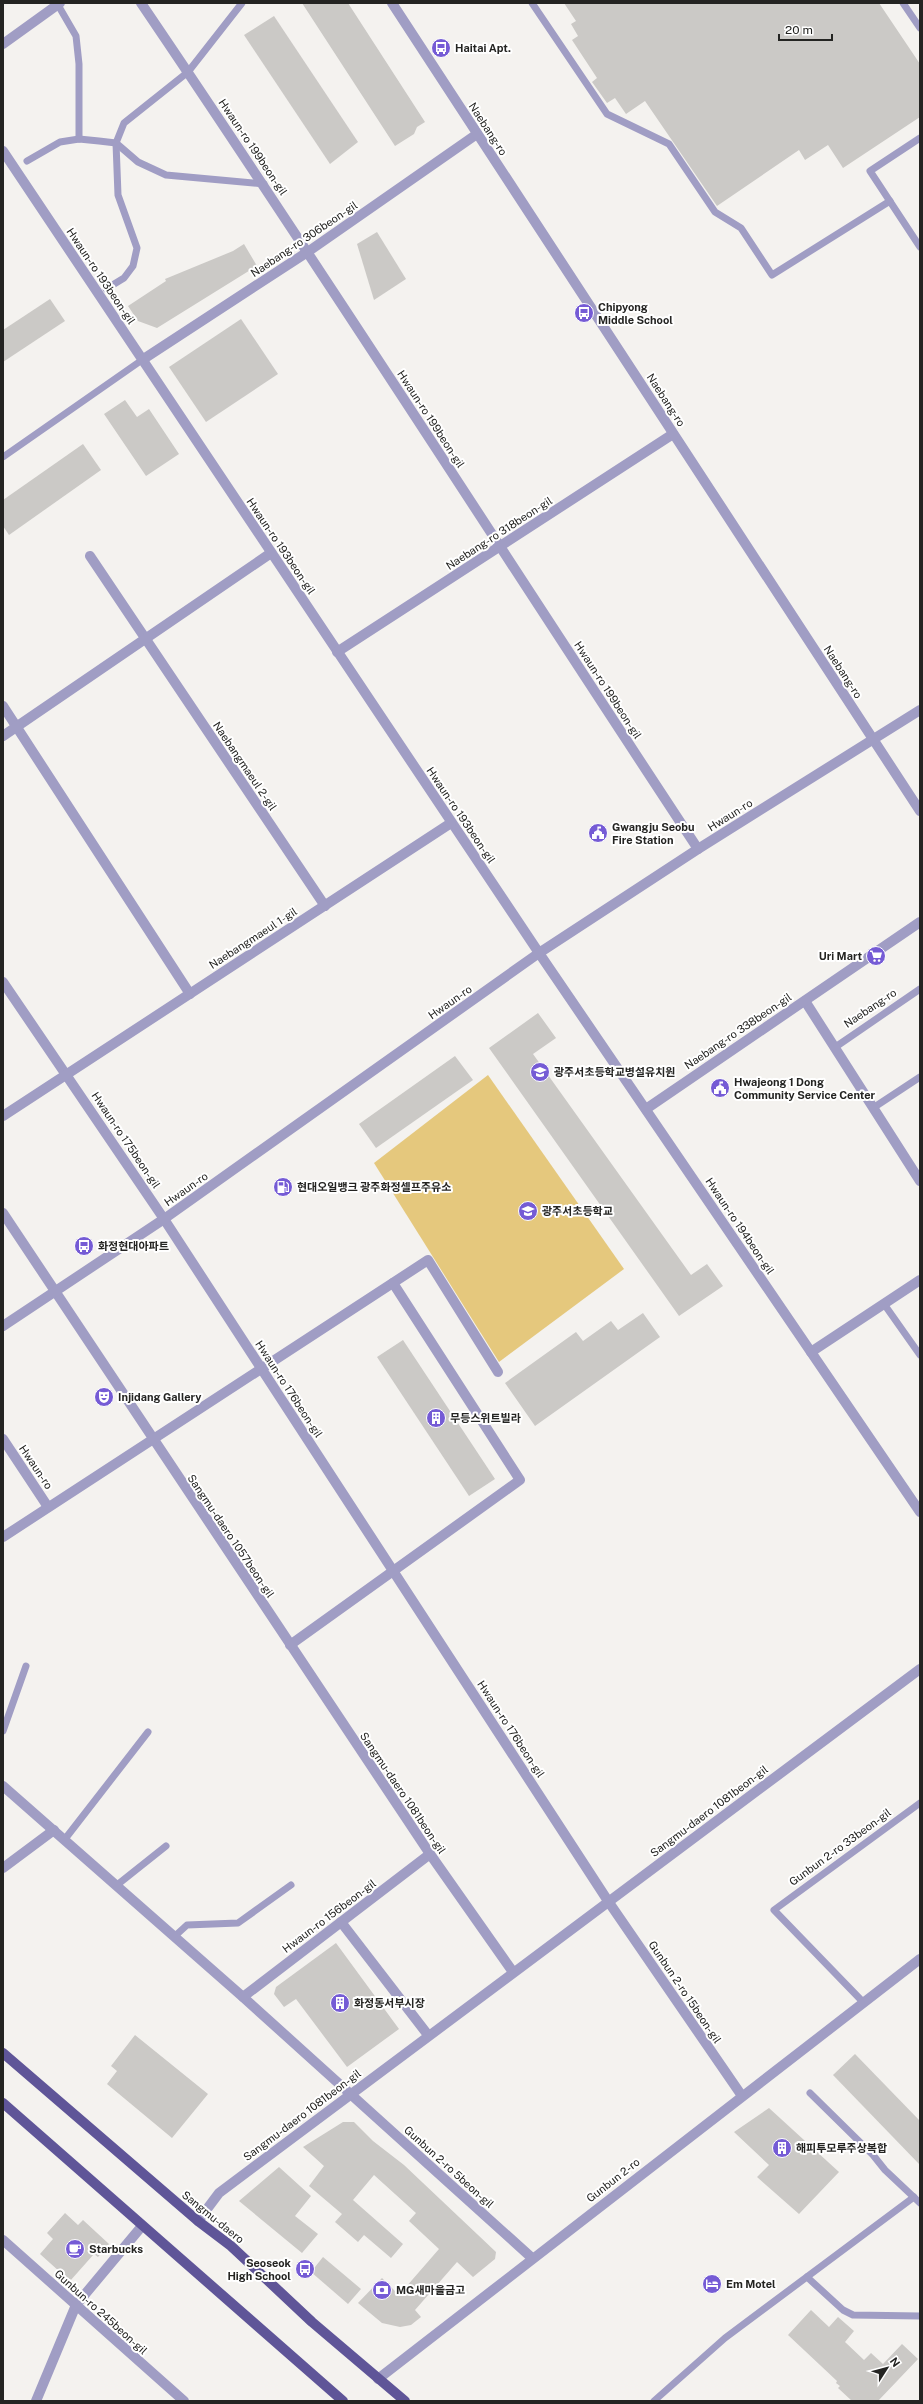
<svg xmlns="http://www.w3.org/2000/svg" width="923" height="2404" font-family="'Public Sans','Noto Sans KR',sans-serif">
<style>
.green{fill:#e5c87d}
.building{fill:#cbc9c6}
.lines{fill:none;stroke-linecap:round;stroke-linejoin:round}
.service{stroke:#a09dc4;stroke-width:7}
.minor{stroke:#a09dc4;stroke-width:10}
.tertiary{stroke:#a09dc4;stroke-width:10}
.primary{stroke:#5f5598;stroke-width:10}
.labels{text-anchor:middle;stroke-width:4;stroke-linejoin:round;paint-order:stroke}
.poi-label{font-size:11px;font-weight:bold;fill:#242422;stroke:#fff;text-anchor:start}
.street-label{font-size:11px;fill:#242422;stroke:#fff}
</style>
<rect width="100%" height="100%" fill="#f4f2ef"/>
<!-- green -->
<path class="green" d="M488,1075L624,1269L499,1362L374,1163Z"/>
<!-- building -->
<g class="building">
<path d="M302,3H348L425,122L417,127L414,134L395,146Z"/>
<path d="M564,3H879L920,64V117L843,168L828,145L805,160L799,150L717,206L645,101L626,114L615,98L607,103L592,82L597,78L572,40L578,36L571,24L576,21Z"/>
<path d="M274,16L358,142L330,164L244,35Z"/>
<path d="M377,232L406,279L374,300L357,244Z"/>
<path d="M244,244L257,266L157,328L138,321L128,306L166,281L165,279L233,251Z"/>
<path d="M50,299L65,321L3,362V330Z"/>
<path d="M241,319L278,374L206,422L169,367Z"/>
<path d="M125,400L137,417L149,409L179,454L146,476L104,414Z"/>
<path d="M83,444L101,470L9,535L3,526V500Z"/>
<path d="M538,1013L556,1038L533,1054L691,1275L707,1264L723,1286L679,1316L489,1048Z"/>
<path d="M455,1056L473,1080L376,1148L359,1124Z"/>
<path d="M643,1313L660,1337L535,1426L505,1383L576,1332L583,1341L611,1321L618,1330Z"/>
<path d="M403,1340L495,1479L469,1496L377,1357Z"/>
<path d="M336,1943L399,2029L347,2067L296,1999L284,2007L274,1994L276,1987Z"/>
<path d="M135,2035L208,2094L172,2138L107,2084L117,2071L111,2066Z"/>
<path d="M855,2054L920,2121V2165L833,2075Z"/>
<path d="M769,2108L839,2172L799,2214L757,2177L769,2165L734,2132Z"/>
<path d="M343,2122H354L373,2141L404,2165L496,2252L495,2259L473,2277L457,2262L415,2310L421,2317L411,2325L400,2327L382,2323L358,2303L382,2278L399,2295L439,2249L409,2221L416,2213L374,2175L353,2200L403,2244L391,2258L364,2235L358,2242L335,2222L342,2214L309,2186L324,2166L303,2147Z"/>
<path d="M279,2167L311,2196L295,2216L318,2234L302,2253L239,2201Z"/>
<path d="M65,2213L78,2225L83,2220L109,2244L98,2257L94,2254L70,2281L40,2254L53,2239L47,2233Z"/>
<path d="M323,2257L361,2289L348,2304L311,2272Z"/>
<path d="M811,2310L829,2327L838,2317L854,2331L845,2342L864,2360L871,2353L883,2364L902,2344L918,2359L878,2401H852L838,2388L840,2386L836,2383L837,2381L788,2335Z"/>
</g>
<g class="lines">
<!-- service -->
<g class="service">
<path d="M532,3L607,114L669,144L715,212L741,228L772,275L890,201"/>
<path d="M903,3L920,28"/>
<path d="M58,5L76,36L79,64V139"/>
<path d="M920,138L870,171L920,247"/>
<path d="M27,161L60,142L79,139L99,141L116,143L138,162L166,175L264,184"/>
<path d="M106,289L124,278L133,266L137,248L118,195L116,143L124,123L188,72L242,3"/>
<path d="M3,457L142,360"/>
<path d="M834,1048L920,989"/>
<path d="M873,1108L920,1077"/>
<path d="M884,1304L920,1355"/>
<path d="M3,1731L26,1666"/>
<path d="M65,1839L148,1732"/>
<path d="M117,1885L166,1846"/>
<path d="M175,1936L187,1925L238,1923L291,1885"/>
<path d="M863,2002L774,1910L920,1803"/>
<path d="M810,2093L873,2155L885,2170L920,2203"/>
<path d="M807,2277L843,2310L853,2315L920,2316"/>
<path d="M654,2401L725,2338L914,2197"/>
</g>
<!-- minor -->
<g class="minor">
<path d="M141,3C331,283 512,567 698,849"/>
<path d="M3,44L60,3"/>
<path d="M3,151L539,953L920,1512"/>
<path d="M142,360L309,251L477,134"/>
<path d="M90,556L325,906"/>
<path d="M337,652L673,434"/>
<path d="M3,706L190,994"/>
<path d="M3,736L271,553"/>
<path d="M3,982L164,1219L608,1901L742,2096"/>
<path d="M805,1001L920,1181"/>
<path d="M646,1109L920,922"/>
<path d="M3,1116L451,823"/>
<path d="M3,1213L430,1854L513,1972"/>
<path d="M811,1352L920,1280"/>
<path d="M3,1439L48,1507"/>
<path d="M3,1537L428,1260L498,1372"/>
<path d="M290,1645L520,1480L393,1283"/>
<path d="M3,1786L243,1997L532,2258"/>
<path d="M3,1868L54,1830"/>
<path d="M341,1922L428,2035"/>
<path d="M243,1997L430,1854"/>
<path d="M198,2221L219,2193L920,1669"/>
<path d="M3,2240L184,2401"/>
<path d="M36,2401L76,2305L142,2226"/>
</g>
<!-- tertiary -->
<g class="tertiary">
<path d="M392,3L920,811"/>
<path d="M3,1326L164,1219L539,953L698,849L920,710"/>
<path d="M378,2379L920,1959"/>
</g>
<!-- primary -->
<g class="primary">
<path d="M3,2053L198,2221L231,2246L312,2322L405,2401"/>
<path d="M3,2103L343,2401"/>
</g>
</g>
<!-- icons -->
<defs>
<symbol id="bus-disc" viewBox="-11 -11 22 22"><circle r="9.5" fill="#755bd5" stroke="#fff"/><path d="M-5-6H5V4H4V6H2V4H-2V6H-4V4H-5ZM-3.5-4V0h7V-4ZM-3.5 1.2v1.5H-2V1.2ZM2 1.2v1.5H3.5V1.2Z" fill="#fff"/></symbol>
<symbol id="civic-disc" viewBox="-11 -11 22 22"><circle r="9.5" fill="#755bd5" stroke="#fff"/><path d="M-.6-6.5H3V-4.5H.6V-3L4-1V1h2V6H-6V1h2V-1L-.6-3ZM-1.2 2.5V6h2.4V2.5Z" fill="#fff"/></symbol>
<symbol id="supermarket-disc" viewBox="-11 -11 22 22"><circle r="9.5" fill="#755bd5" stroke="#fff"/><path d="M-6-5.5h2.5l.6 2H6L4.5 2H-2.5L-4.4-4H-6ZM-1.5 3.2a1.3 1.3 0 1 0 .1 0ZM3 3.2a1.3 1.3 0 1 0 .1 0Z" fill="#fff"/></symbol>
<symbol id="school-disc" viewBox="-11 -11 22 22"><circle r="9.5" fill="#755bd5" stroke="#fff"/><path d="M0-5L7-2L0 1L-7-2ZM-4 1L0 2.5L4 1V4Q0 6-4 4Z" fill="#fff"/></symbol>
<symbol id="fuel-disc" viewBox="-11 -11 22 22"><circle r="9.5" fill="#755bd5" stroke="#fff"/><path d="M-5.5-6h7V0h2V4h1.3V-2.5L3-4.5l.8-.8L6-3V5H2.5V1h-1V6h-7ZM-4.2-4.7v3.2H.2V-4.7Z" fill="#fff"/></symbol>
<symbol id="theatre-disc" viewBox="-11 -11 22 22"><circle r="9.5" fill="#755bd5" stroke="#fff"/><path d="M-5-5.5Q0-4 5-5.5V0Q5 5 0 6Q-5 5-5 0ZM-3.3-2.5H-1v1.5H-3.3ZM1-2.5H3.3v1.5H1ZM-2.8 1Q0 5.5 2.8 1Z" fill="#fff"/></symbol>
<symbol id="building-disc" viewBox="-11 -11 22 22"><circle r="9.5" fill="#755bd5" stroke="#fff"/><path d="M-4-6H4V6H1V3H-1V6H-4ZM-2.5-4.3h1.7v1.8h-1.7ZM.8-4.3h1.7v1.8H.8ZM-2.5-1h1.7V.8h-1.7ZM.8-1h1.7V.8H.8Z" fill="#fff"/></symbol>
<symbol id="cafe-disc" viewBox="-11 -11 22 22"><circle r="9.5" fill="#755bd5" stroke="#fff"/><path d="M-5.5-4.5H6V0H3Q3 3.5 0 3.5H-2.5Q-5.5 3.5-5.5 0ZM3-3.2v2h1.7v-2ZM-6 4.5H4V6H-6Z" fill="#fff"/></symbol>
<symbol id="hotel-disc" viewBox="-11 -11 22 22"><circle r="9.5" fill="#755bd5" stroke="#fff"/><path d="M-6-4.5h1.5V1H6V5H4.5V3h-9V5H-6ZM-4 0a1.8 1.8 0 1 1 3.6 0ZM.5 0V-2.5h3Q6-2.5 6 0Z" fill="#fff"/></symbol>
<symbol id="bank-disc" viewBox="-11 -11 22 22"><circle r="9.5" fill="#755bd5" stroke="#fff"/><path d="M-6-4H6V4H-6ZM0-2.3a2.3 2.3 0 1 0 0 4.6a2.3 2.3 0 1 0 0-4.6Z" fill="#fff"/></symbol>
</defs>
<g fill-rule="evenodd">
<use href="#bus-disc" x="430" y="37" width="22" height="22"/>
<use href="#bus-disc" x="573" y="302" width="22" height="22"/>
<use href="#civic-disc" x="587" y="822" width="22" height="22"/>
<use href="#supermarket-disc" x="865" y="945" width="22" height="22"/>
<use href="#school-disc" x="529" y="1061" width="22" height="22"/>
<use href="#civic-disc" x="709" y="1077" width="22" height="22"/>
<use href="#fuel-disc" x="272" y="1176" width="22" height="22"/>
<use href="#school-disc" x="517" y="1200" width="22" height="22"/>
<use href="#bus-disc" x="73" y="1235" width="22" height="22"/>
<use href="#theatre-disc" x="93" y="1386" width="22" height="22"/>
<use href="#building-disc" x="425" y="1407" width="22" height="22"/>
<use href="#building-disc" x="329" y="1992" width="22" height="22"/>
<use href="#building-disc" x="771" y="2137" width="22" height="22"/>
<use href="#cafe-disc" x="64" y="2238" width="22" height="22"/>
<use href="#bus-disc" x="294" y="2258" width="22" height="22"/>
<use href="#hotel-disc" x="701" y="2273" width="22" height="22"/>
<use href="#bank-disc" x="371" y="2279" width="22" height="22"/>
</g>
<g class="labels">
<!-- poi labels -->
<g class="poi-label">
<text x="455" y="52">Haitai Apt.</text>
<text x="598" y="311">Chipyong<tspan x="598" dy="13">Middle School</tspan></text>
<text x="612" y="831">Gwangju Seobu<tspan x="612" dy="13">Fire Station</tspan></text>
<text x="862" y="960" text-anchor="end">Uri Mart</text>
<text x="554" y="1076">광주서초등학교병설유치원</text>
<text x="734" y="1086">Hwajeong 1 Dong<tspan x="734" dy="13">Community Service Center</tspan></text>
<text x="297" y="1191">현대오일뱅크 광주화정셀프주유소</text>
<text x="542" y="1215">광주서초등학교</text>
<text x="98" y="1250">화정현대아파트</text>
<text x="118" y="1401">Injidang Gallery</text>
<text x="450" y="1422">무등스위트빌라</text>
<text x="354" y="2007">화정동서부시장</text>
<text x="796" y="2152">해피투모루주상복합</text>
<text x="89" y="2253">Starbucks</text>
<text x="291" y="2267" text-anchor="end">Seoseok<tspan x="291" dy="13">High School</tspan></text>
<text x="726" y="2288">Em Motel</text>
<text x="396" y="2294">MG새마을금고</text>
</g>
<!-- street labels -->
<g class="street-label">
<text transform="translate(488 129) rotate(57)" y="4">Naebang-ro</text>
<text transform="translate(253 147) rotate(56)" y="4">Hwaun-ro 199beon-gil</text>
<text transform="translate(304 239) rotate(-34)" y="4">Naebang-ro 306beon-gil</text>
<text transform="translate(101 276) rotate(56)" y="4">Hwaun-ro 193beon-gil</text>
<text transform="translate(666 400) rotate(57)" y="4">Naebang-ro</text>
<text transform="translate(431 419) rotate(57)" y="4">Hwaun-ro 199beon-gil</text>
<text transform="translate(499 533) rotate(-33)" y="4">Naebang-ro 318beon-gil</text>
<text transform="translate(281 546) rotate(56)" y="4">Hwaun-ro 193beon-gil</text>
<text transform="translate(843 672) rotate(57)" y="4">Naebang-ro</text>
<text transform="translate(608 690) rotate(57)" y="4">Hwaun-ro 199beon-gil</text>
<text transform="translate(245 766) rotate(56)" y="4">Naebangmaeul 2-gil</text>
<text transform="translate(461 815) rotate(56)" y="4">Hwaun-ro 193beon-gil</text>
<text transform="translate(730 815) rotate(-32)" y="4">Hwaun-ro</text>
<text transform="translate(253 938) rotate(-33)" y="4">Naebangmaeul 1-gil</text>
<text transform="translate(450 1002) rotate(-35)" y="4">Hwaun-ro</text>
<text transform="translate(870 1008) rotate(-34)" y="4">Naebang-ro</text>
<text transform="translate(738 1031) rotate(-34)" y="4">Naebang-ro 338beon-gil</text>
<text transform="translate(126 1140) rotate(56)" y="4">Hwaun-ro 175beon-gil</text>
<text transform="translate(186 1189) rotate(-35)" y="4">Hwaun-ro</text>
<text transform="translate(740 1226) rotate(56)" y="4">Hwaun-ro 194beon-gil</text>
<text transform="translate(289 1389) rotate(57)" y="4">Hwaun-ro 176beon-gil</text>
<text transform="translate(36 1467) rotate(56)" y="4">Hwaun-ro</text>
<text transform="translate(231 1536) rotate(56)" y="4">Sangmu-daero 1057beon-gil</text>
<text transform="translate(511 1729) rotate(57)" y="4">Hwaun-ro 176beon-gil</text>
<text transform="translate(403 1793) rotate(56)" y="4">Sangmu-daero 1081beon-gil</text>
<text transform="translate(709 1811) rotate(-37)" y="4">Sangmu-daero 1081beon-gil</text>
<text transform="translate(840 1847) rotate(-36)" y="4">Gunbun 2-ro 33beon-gil</text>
<text transform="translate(329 1916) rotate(-37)" y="4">Hwaun-ro 156beon-gil</text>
<text transform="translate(685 1992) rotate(56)" y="4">Gunbun 2-ro 15beon-gil</text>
<text transform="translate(302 2115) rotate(-37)" y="4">Sangmu-daero 1081beon-gil</text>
<text transform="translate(449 2167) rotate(42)" y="4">Gunbun 2-ro 5beon-gil</text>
<text transform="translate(613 2180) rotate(-38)" y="4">Gunbun 2-ro</text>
<text transform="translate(213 2217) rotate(39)" y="4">Sangmu-daero</text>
<text transform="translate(101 2312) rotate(42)" y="4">Gunbun-ro 245beon-gil</text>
</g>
</g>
<!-- border -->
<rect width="923" height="2404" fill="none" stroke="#242422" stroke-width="8"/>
<!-- north arrow -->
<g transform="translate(887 2368) rotate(54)" stroke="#ffffff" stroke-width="3" paint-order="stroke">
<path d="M0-3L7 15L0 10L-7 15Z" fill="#242422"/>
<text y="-6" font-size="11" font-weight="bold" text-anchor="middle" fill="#242422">N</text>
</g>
<!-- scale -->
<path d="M779 34v6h53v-6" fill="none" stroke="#242422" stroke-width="2"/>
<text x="785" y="34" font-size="12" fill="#242422" stroke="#ffffff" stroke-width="3" paint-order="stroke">20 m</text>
</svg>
